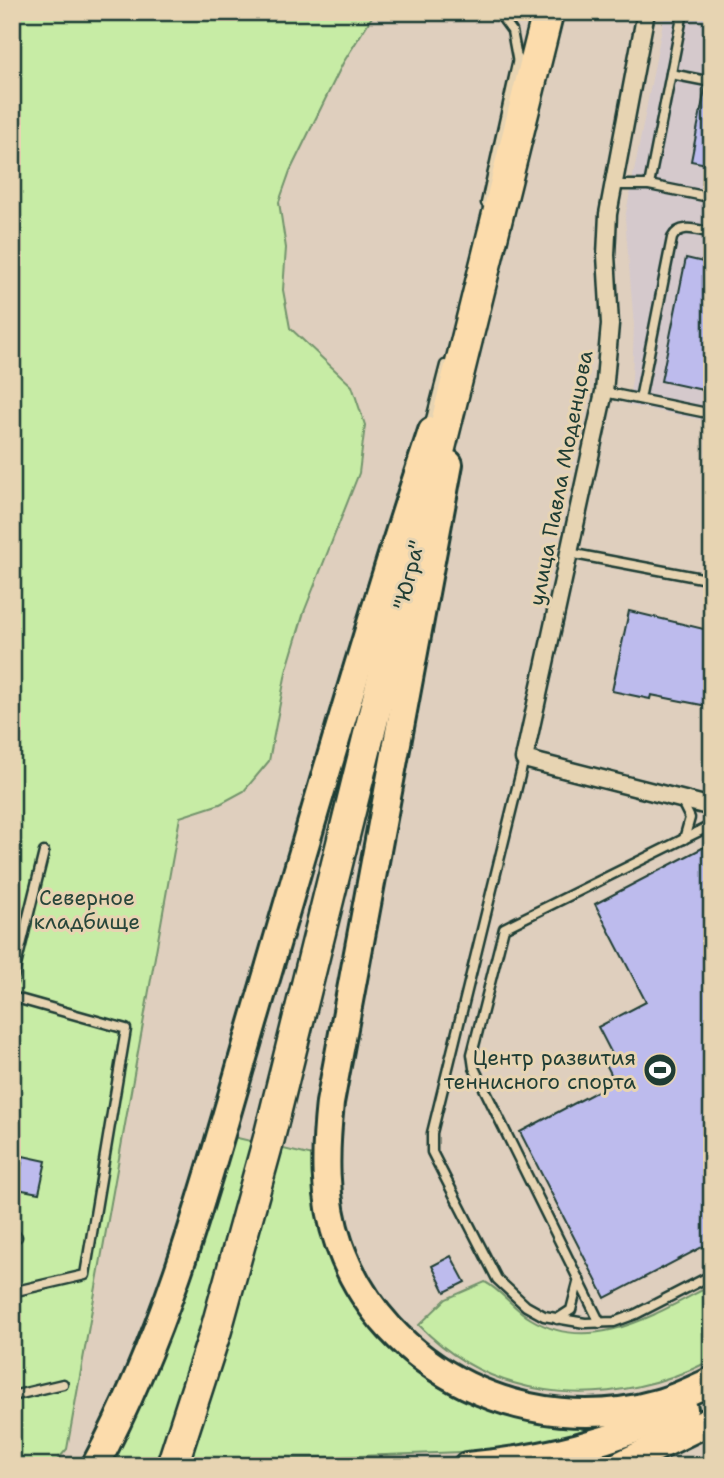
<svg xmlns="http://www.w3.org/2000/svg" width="724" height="1478" font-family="'Shantell Sans',sans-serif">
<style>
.built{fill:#d5c9cc}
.green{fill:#c7eca5;stroke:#73946c;stroke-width:2}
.building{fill:#bdbbed;stroke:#1f3d34;stroke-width:2}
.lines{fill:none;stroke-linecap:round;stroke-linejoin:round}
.lane-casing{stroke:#1f3d34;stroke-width:13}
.street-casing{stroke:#1f3d34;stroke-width:21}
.primary-casing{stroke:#1f3d34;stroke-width:32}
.highway-casing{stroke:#1f3d34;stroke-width:35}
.lane{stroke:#e7d4b2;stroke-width:8}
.street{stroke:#e7d4b2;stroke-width:16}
.primary{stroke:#fcdcac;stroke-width:26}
.highway{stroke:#fcdcac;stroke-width:30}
.labels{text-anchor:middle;stroke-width:6;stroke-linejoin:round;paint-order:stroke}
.street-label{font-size:21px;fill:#1f3d34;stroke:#e7d4b2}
.park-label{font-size:21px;fill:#27463a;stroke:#e7d4b2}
.poi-label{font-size:21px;fill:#1f3d34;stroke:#e7d4b2;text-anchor:end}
</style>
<rect width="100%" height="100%" fill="#dfcfbe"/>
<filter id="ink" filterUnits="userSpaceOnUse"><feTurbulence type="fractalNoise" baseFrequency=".0143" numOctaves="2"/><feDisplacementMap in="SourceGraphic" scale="14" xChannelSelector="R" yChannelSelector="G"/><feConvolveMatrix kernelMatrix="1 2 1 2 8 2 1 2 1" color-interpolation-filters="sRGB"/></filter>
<g filter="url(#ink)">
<!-- built -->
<path class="built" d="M665,12H712V422L628,405L632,380L634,325L625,218Z"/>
<!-- green -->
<g class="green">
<path d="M12,12H375L343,63L290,171L279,202L286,248L283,290L290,328L352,386L365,425L359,473L304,612L286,672L269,761L244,791L220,804L180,817L67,1449L52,1466H12Z"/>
<path d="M229,1136L313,1156L317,1199L395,1349L596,1426L559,1438L486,1451L260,1460L210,1466H107Z"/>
<path d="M485,1282C502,1291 514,1309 531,1319C592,1356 657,1313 712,1285V1360C615,1409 498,1407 419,1325L446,1299Z"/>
</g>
<!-- building -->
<g class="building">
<path d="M705,89L712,90V165L691,161Z"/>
<path d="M686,258L712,264V392L661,381Z"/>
<path d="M629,611L712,631V707L651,695L650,699L612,691Z"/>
<path d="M712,843V1242L605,1298L520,1132L615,1082L603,1058L612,1054L598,1027L646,1002L595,904Z"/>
<path d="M23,1156L46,1161L39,1193L17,1189Z"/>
<path d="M451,1256L465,1282L445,1292L432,1266Z"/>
</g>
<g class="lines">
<defs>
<g id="lane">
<path d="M498,12L512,31L518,63"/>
<path d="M671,74L712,82"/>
<path d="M612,185H649L683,12"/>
<path d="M649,185L704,196"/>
<path d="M486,203L518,59"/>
<path d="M604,392L712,414"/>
<path d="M640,399L672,238C680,223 697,230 712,233"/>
<path d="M429,427L445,365"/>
<path d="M569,553L712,580"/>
<path d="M524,759L432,1133V1152L497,1279L526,1306L544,1316L585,1323L614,1322L636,1314L712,1275"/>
<path d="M681,800L690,818L684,839"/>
<path d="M12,982L44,852"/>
<path d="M12,997L126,1029L85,1275L12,1292"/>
<path d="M12,1238L17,1237"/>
<path d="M557,1319L571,1310L579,1279"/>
<path d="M600,1323L474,1068L472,1054L504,928L712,825"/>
<path d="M12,1396L63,1384"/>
</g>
<path id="street" d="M646,12L608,214L606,255L610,324L604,392L524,759L712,807"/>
<g id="primary">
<path d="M449,464L330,1103C325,1150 323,1199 339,1244C384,1372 529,1440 658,1403C677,1398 694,1389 712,1381"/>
<path d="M95,1466C170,1326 209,1175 253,1023C311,826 367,627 432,431"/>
<path d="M467,1466C545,1459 613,1442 684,1409"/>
<path d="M618,1466L712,1420"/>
</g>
<path id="highway" d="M172,1466L216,1330L269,1138L548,12"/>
</defs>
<!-- lane casing -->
<use href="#lane" class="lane-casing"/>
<!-- street casing -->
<use href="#street" class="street-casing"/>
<!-- primary casing -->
<use href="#primary" class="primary-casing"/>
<!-- highway casing -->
<use href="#highway" class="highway-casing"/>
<!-- lane -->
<use href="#lane" class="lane"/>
<!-- street -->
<use href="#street" class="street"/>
<!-- primary -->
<use href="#primary" class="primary"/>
<!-- highway -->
<use href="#highway" class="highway"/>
</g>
</g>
<!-- icons -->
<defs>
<symbol id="stadium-disc" viewBox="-11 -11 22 22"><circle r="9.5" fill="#1f3d34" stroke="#e7d4b2"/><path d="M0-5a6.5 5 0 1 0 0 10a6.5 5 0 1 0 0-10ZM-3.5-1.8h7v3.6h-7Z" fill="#fff"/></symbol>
</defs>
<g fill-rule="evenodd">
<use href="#stadium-disc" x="641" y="1051" width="38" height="38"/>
</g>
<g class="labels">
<!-- street labels -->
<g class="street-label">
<text transform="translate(561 478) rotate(-79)" y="7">улица Павла Моденцова</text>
<text transform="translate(409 575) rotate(-76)" y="7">"Югра"</text>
</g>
<!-- park labels -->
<g class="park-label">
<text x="87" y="905">Северное<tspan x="87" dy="24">кладбище</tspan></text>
</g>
<!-- poi labels -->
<g class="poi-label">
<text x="636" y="1065">Центр развития<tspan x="636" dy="24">теннисного спорта</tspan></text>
</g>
</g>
<!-- margin -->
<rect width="724" height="1478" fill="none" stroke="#e7d4b2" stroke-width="42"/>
<rect x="21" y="21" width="682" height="1436" fill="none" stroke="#1f3d34" stroke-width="2.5" filter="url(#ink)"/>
</svg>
